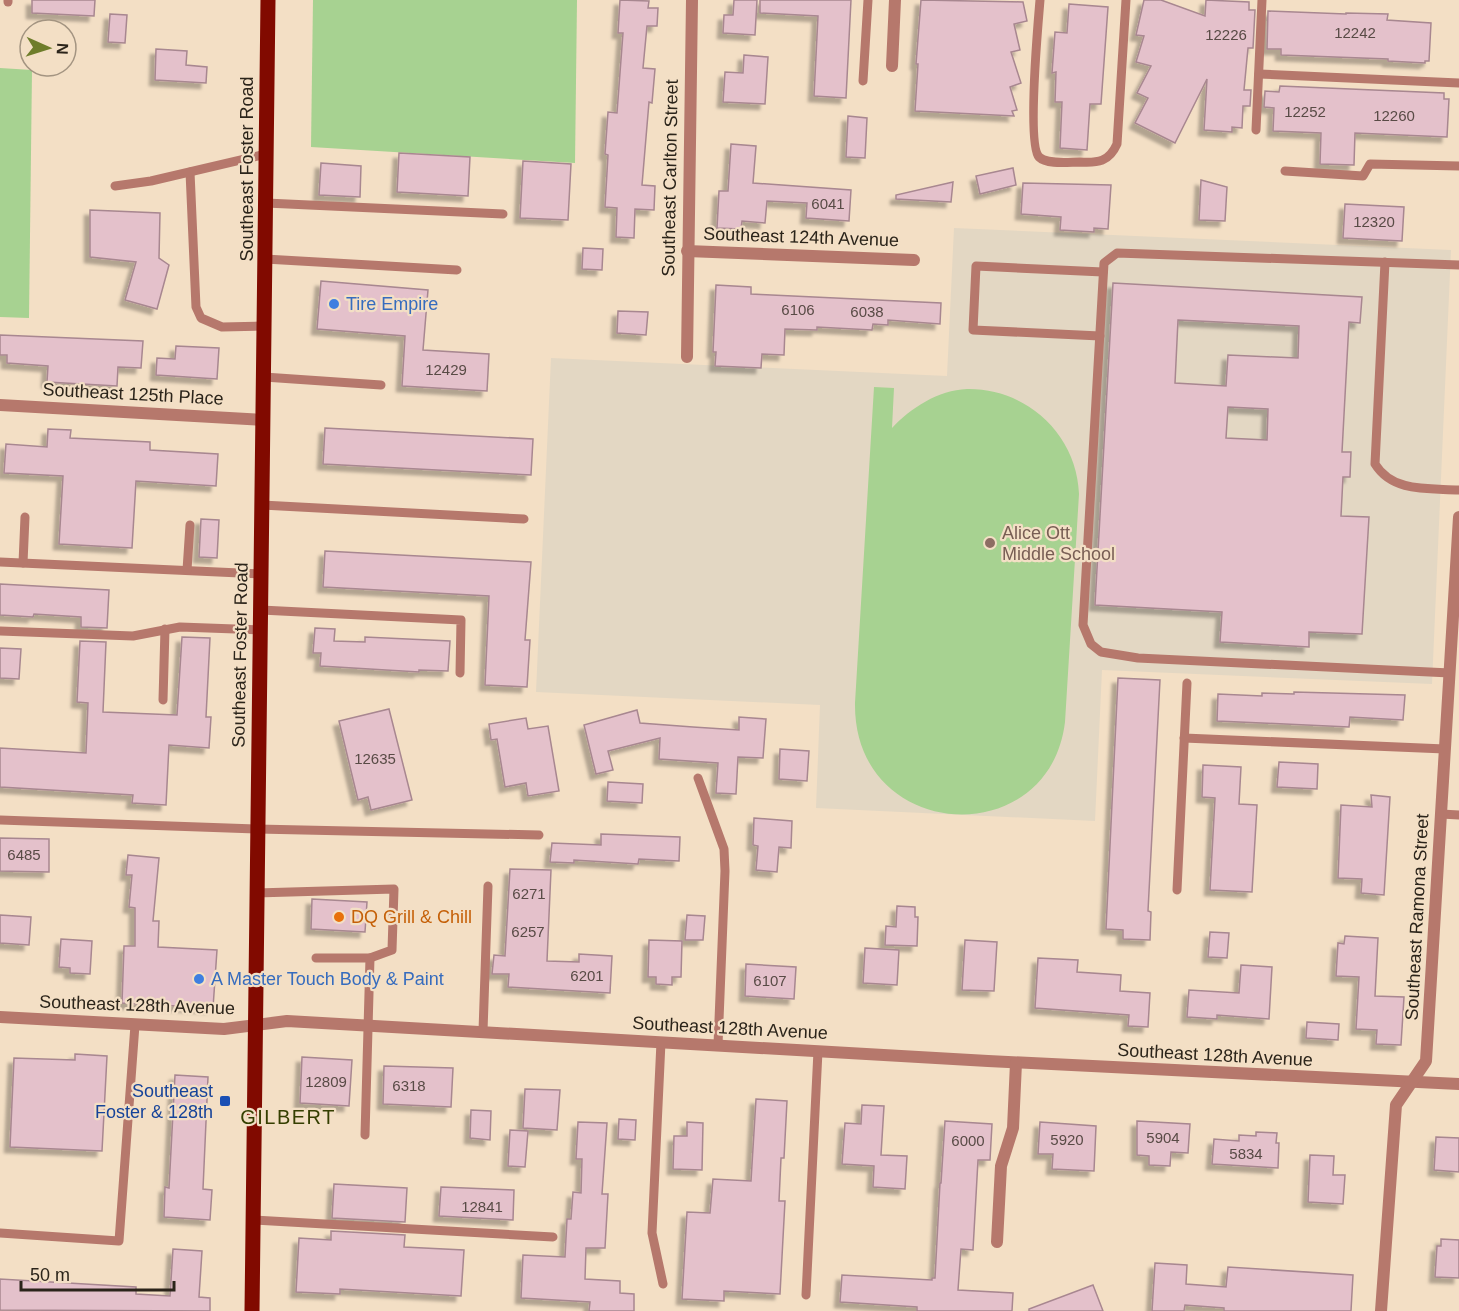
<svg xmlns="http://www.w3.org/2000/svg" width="1459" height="1311" font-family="Arial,sans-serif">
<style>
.education{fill:#e3d7c3}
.green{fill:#a7d291}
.building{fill:#e4c1cb;stroke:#a88790;stroke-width:1.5;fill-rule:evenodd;filter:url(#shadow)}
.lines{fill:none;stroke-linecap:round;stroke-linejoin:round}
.lane{stroke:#b6786c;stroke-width:9}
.street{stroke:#b6786c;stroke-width:12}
.primary{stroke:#810a00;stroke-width:15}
.shop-dot{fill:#3f7fe0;stroke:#f3dfc5;stroke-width:2}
.education-dot{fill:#8d6e63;stroke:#f3dfc5;stroke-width:2}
.food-dot{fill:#e8710a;stroke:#f3dfc5;stroke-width:2}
.transit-dot{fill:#1a4fb4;stroke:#f3dfc5;stroke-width:2}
.labels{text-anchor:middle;stroke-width:4.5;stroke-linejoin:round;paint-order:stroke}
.number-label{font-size:15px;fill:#594b46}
.street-label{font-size:18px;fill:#2b241a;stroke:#f3dfc5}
.shop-label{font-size:18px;fill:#366cbe;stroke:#f3dfc5;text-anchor:start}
.education-label{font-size:18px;fill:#785e54;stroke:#f3dfc5;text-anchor:start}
.food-label{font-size:18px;fill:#c56008;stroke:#f3dfc5;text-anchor:start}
.transit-label{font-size:18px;fill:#164399;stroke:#f3dfc5;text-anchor:end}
.neighbourhood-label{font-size:20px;letter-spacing:1.5px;fill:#353f01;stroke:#f3dfc5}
</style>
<defs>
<filter id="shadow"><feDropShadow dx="-5.5" dy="5.5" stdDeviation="1.5" flood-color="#0004"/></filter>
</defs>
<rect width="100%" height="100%" fill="#f3dfc5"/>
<!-- education -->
<path class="education" d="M954,228L1451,250L1432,684L1102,670L1095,821L816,808L820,705L536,692L551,358L947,376Z"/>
<!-- green -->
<g class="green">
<path d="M313,0H577L575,163L311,147Z"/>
<path d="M0,68L32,70L29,318L0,317Z"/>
<path d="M874,387L894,388L892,428C911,408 938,390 967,389C1027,388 1077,435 1079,494L1065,722C1049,854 853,842 855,703Z"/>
</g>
<!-- building -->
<g class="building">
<path d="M32,0H95L94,16L32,13Z"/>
<path d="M620,0L649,1L648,8H658L657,26H647L643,68L655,69L652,103L649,102L642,185L655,186L654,210L635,209L634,238L616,237L617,208L605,207L608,155L605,154L608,112L617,113L623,33H618Z"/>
<path d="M734,0H757L755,35L723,33L724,15H733Z"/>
<path d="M760,0H851L846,98L814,96L818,16L760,13Z"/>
<path d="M921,0L1023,2L1027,21L1014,24L1020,50L1011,52L1021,83L1010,87L1017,110L1012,111L1014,116L915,111L918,64H916Z"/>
<path d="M1144,0H1161L1205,16L1206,0L1249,2V10H1255L1253,48H1248L1244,90H1251L1250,106H1243L1242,128L1232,127V132L1204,130L1207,79L1175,143L1135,123L1148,98L1137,93L1151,66L1136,62L1144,36L1136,35Z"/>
<path d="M1069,4L1108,7L1101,104H1090L1087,150L1060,148L1062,102H1055L1056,72L1052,73L1055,32L1067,33Z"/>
<path d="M1268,11L1346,14V13L1388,14L1387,20L1431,23L1429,61H1425V63L1388,61V59L1281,55V49H1267Z"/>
<path d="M110,14L127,15L125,43L108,42Z"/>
<path d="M156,49L187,51L186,65L207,67L206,83L155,80Z"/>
<path d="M744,55L768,57L765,104L723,102L725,72L743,73Z"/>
<path d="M1280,86L1444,93V99H1449L1447,137L1355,133L1354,165L1320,164L1321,133L1273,131L1274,108L1264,107L1265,91L1279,92Z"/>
<path d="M848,116L867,118L865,158L846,157Z"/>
<path d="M731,144L756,146L753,183L851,190L849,221L806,218L807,203L767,201L765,223L742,221L741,229L717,228L719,191H728Z"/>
<path d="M399,153L470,157L468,196L397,192Z"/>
<path d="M523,161L571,164L568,220L520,218Z"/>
<path d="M321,163L361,166L360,197L319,195Z"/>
<path d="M1013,168L1016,185L980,194L976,176Z"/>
<path d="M1201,180L1227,187L1225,221L1199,220Z"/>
<path d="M953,182L951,202L896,199V195Z"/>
<path d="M1023,183L1111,185L1108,229L1094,228V232L1060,230L1061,217L1021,214Z"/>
<path d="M1345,204L1404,207L1402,241L1343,238Z"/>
<path d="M90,210L160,213L159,258L169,265L157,309L125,300L136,262L90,257Z"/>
<path d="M583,248L603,249L602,270L582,269Z"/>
<path d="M321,281L428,290L423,350L489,354L487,391L402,386L405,336L317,329Z"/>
<path d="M1113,283L1362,297L1360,323L1349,322L1342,452H1351L1350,477H1343L1341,516L1369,517L1362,634L1309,632V647L1220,642L1222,612L1095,605ZM1178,320L1299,326L1298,358L1228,355L1226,386L1175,383ZM1228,407L1268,409L1267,440L1226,438Z"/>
<path d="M716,285L751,287V294L941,303L940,324L888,320V325L873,324L872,330L817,327V330L785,329L784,355L762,354L761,368L715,366L716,352H713Z"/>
<path d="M618,311L648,312L646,335L617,333Z"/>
<path d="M0,335L143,341L141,368L118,367L117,386L47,382L48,366L7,363V355H0Z"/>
<path d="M176,346L219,348L217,379L156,375L157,358L175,359Z"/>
<path d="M325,428L533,439L531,475L323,464Z"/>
<path d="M48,429L71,430L70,438L150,442V450L218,454L216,486L136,481L132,548L59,544L63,476L4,473L6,444L47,447Z"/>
<path d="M201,519L219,520L217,558L199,557Z"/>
<path d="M325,551L531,562L525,640H530L527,687L485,685L489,596L323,587Z"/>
<path d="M0,584L109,590L107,628L81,627V617L34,614L33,617L0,615Z"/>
<path d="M315,628L335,629L334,641L365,642V637L450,641L448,671L419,670V672L320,666L321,653H313Z"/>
<path d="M182,637L210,638L206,717H211L209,748L169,745L166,805L132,803L133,795L0,787V748L86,753L88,703L77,702L80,641L106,642L103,712L177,715Z"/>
<path d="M0,648L21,649L19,679L0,678Z"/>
<path d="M1118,678L1160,680L1148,911L1151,912L1150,940L1123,939V930L1106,929Z"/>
<path d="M1294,692L1405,695L1403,720L1350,717L1349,727L1217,721L1218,694L1262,696V693L1294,694Z"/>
<path d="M389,709L412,800L371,810L368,797L358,800L339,721Z"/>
<path d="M637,710L640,723L693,727L739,730V717L766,719L763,758L738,757L736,794L716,793L718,763L659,759L660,738L608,751L613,770L596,774L584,725Z"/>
<path d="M526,718L528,729L548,726L559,791L528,796L526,783L505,787L497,739L491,740L489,724Z"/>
<path d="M780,749L809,751L807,781L779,779Z"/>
<path d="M1279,762L1318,764L1317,789L1277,787Z"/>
<path d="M1203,765L1241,767L1239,804L1257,805L1252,892L1210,890L1215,798L1202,797Z"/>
<path d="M608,782L643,784L642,803L607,801Z"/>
<path d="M1371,795L1390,797L1384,895L1361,893L1362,879L1338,878L1341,805L1372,807Z"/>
<path d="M754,818L792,821L791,848L779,847L777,872L756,870L758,846L753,845Z"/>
<path d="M601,834L680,837L679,861L639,859L638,864L574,860V863L550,862L552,843L601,845Z"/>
<path d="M0,838L49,839V872L0,871Z"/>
<path d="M128,855L159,858L153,921H159L158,947L217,950L213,1008L122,1003L124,946H135V908L129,907L132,875H126Z"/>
<path d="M510,869L551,870L547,961L579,962V954L612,956L610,993L508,987L509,974H492L494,955L505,956Z"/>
<path d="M312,899L367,902L365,932L311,929Z"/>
<path d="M897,906L915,907V917H918L917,946L885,945L886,926L896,927Z"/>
<path d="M0,915L31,917L29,945L0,943Z"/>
<path d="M687,915L705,916L703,940H685Z"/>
<path d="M1210,932L1229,933L1227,958L1208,957Z"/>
<path d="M1345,936L1378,938L1375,996L1404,997L1401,1045L1376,1044L1377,1030L1356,1029L1359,977L1336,976L1338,943L1344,944Z"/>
<path d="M61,939L92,941L90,974L70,973V968L59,967Z"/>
<path d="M649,940L682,941L681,977H672V985L656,984V977H648Z"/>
<path d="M965,940L997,942L994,991L962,990Z"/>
<path d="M865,948L899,950L897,985L863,983Z"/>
<path d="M1038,958L1078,960L1077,972L1121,975L1120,991L1150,993L1148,1027L1128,1026L1129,1015L1035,1008Z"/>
<path d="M746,964L796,967L794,999L745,996Z"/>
<path d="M1241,965L1272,967L1269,1019L1217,1015V1019L1187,1017L1189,990L1239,993Z"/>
<path d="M1307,1022L1339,1024L1338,1040L1306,1038Z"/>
<path d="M75,1054L107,1056L102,1151L10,1147L14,1058L75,1060Z"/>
<path d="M302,1057L352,1060L349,1106L300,1103Z"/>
<path d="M384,1066L453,1068L451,1107L383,1104Z"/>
<path d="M175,1075L208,1077L203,1189L212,1190L210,1220L164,1217L165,1187L169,1188Z"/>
<path d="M525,1089L560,1090L557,1130L523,1128Z"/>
<path d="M756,1099L787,1101L784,1158H781L779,1201H785L780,1294L724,1291V1301L682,1299L687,1212L710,1213L713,1179L751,1181Z"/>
<path d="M862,1105L884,1106L881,1155L907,1156L905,1189L873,1187L874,1166L842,1164L845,1123L861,1124Z"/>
<path d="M471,1110L491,1111L490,1140L470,1138Z"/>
<path d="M619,1119L636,1120L635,1140L618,1139Z"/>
<path d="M945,1121L992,1124L990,1160H978L973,1250L961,1249L958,1290L1013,1293L1012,1311H917V1307L840,1302L842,1275L932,1280V1278H935L940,1183H941Z"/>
<path d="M1137,1121L1190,1124L1188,1153L1171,1152L1170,1166L1149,1165V1156L1137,1155Z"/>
<path d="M578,1122L607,1123L602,1194H608L605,1248H586L585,1279L620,1281V1293L634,1294V1311H589L590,1302L521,1298L523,1255L565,1257L567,1219H571L573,1192L581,1193L582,1159H576Z"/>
<path d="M687,1122L703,1123L702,1170L673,1169L674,1136H687Z"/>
<path d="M1040,1122L1096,1126L1094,1171L1052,1169L1053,1154H1038Z"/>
<path d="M510,1130L528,1131L525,1167L508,1166Z"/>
<path d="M1256,1132L1277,1133L1276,1143H1279L1278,1168L1212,1164L1214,1139L1239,1141V1135L1256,1136Z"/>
<path d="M1436,1137L1459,1138V1172L1434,1170Z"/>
<path d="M1310,1155L1334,1156L1333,1175H1345L1343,1204L1308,1202Z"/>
<path d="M334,1184L407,1188L405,1222L332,1218Z"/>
<path d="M441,1187L514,1190L513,1220L439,1216Z"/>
<path d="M331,1231L405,1235L404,1247L464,1250L461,1296L340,1289V1294L296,1292L299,1238L331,1240Z"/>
<path d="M1441,1239L1459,1240V1278L1435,1277L1437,1246H1441Z"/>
<path d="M173,1249L202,1251L199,1297L210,1298V1311L0,1310V1279L136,1287V1294L170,1296Z"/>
<path d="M1155,1263L1187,1265L1186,1284L1226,1287L1228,1267L1353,1275L1351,1311H1224V1308L1185,1305L1184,1311H1152Z"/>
<path d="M1093,1285L1103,1311H1029V1309Z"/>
</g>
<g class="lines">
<!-- lane -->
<g class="lane">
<path d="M1040,0C1038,24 1027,144 1039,157C1047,165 1069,162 1080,162C1098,163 1109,162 1117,144L1126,0"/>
<path d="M8,2V0"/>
<path d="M1259,74L1459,83"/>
<path d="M863,81L868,0"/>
<path d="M1256,130L1262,0"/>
<path d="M1285,171L1363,176L1370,164L1459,166"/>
<path d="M190,172L196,307L201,318L222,327L264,326"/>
<path d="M115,186L151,181L266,154"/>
<path d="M266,203L503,214"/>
<path d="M265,259L457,270"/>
<path d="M1385,262L1375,464C1393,493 1429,488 1459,490"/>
<path d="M1100,336L973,330L976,266L1103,272"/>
<path d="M264,377L381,385"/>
<path d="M262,505L524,519"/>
<path d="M0,562L261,574"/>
<path d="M23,563L25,517"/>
<path d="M187,570L190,525"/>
<path d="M261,610L461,620L460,673"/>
<path d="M0,631L133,636L180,627L260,630"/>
<path d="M1450,673L1138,658L1101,652L1091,644L1083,625L1104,263L1117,253L1459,265"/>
<path d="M163,700L165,629"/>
<path d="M1184,738L1445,749"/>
<path d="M698,778L724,849L725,871L718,1045"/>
<path d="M1441,814L1459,815"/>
<path d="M0,820L257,829L539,835"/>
<path d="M1177,890L1187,683"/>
<path d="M256,893L394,889L392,950L370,958"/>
<path d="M316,958H370L365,1135"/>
<path d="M483,1031L488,886"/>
<path d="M661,1042L652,1233L663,1284"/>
<path d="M253,1220L553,1237"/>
<path d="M0,1233L119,1241L135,1025"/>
<path d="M806,1295L818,1051"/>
</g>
<!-- street -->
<g class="street">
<path d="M892,66L895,0"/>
<path d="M687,251L914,260"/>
<path d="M687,357L692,0"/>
<path d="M0,405L263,420"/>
<path d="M0,1017L224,1029L287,1021L988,1061L1459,1084"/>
<path d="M997,1242L1001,1166L1013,1128L1016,1063"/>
<path d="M1381,1311L1396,1105L1426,1061L1459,517"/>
</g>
<!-- primary -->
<path class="primary" d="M252,1311L268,0"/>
</g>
<!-- markers -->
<g class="shop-dot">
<circle cx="334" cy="304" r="6"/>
<circle cx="199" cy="979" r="6"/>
</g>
<circle class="education-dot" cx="990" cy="543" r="6"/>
<circle class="food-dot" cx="339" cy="917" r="6"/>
<rect class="transit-dot" x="219" y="1095" width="12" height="12" rx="3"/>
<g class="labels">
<!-- number labels -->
<g class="number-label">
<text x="1355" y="38">12242</text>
<text x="1226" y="40">12226</text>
<text x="1305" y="117">12252</text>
<text x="1394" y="121">12260</text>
<text x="828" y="209">6041</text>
<text x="1374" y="227">12320</text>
<text x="798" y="315">6106</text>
<text x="867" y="317">6038</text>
<text x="446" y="375">12429</text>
<text x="375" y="764">12635</text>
<text x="24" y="860">6485</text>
<text x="529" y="899">6271</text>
<text x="528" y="937">6257</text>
<text x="587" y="981">6201</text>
<text x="770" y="986">6107</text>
<text x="326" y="1087">12809</text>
<text x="409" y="1091">6318</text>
<text x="1163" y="1143">5904</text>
<text x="1067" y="1145">5920</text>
<text x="968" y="1146">6000</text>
<text x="1246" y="1159">5834</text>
<text x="482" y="1212">12841</text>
</g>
<!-- street labels -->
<g class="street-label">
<text transform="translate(247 169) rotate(-90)" y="6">Southeast Foster Road</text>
<text transform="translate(670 178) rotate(-89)" y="6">Southeast Carlton Street</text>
<text transform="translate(801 237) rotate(2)" y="6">Southeast 124th Avenue</text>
<text transform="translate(133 394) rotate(3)" y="6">Southeast 125th Place</text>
<text transform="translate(240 655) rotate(-89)" y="6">Southeast Foster Road</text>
<text transform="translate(1417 917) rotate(-87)" y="6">Southeast Ramona Street</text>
<text transform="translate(137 1005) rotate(2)" y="6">Southeast 128th Avenue</text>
<text transform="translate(730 1028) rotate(3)" y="6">Southeast 128th Avenue</text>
<text transform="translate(1215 1055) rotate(3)" y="6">Southeast 128th Avenue</text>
</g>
<!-- shop labels -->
<g class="shop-label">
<text x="346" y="310">Tire Empire</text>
<text x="211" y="985">A Master Touch Body &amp; Paint</text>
</g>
<!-- education labels -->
<g class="education-label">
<text x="1002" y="539">Alice Ott<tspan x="1002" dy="21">Middle School</tspan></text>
</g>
<!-- food labels -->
<g class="food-label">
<text x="351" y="923">DQ Grill &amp; Chill</text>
</g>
<!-- transit labels -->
<g class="transit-label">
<text x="213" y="1097">Southeast<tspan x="213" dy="21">Foster &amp; 128th</tspan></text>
</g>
<!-- neighbourhood labels -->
<g class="neighbourhood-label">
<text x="288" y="1124">GILBERT</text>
</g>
</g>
<!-- north arrow -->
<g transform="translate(48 48) rotate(93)"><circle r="28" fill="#f3dfc5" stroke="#a39481" stroke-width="1.5"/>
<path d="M0-4.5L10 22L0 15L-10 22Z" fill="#6e7d2b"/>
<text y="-9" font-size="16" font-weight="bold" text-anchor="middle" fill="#2b241a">N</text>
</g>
<!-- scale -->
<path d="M21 1281v9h153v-9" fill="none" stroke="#2b241a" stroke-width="3"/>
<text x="30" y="1281" font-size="18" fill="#2b241a" stroke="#f3dfc5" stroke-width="4.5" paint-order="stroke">50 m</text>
</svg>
